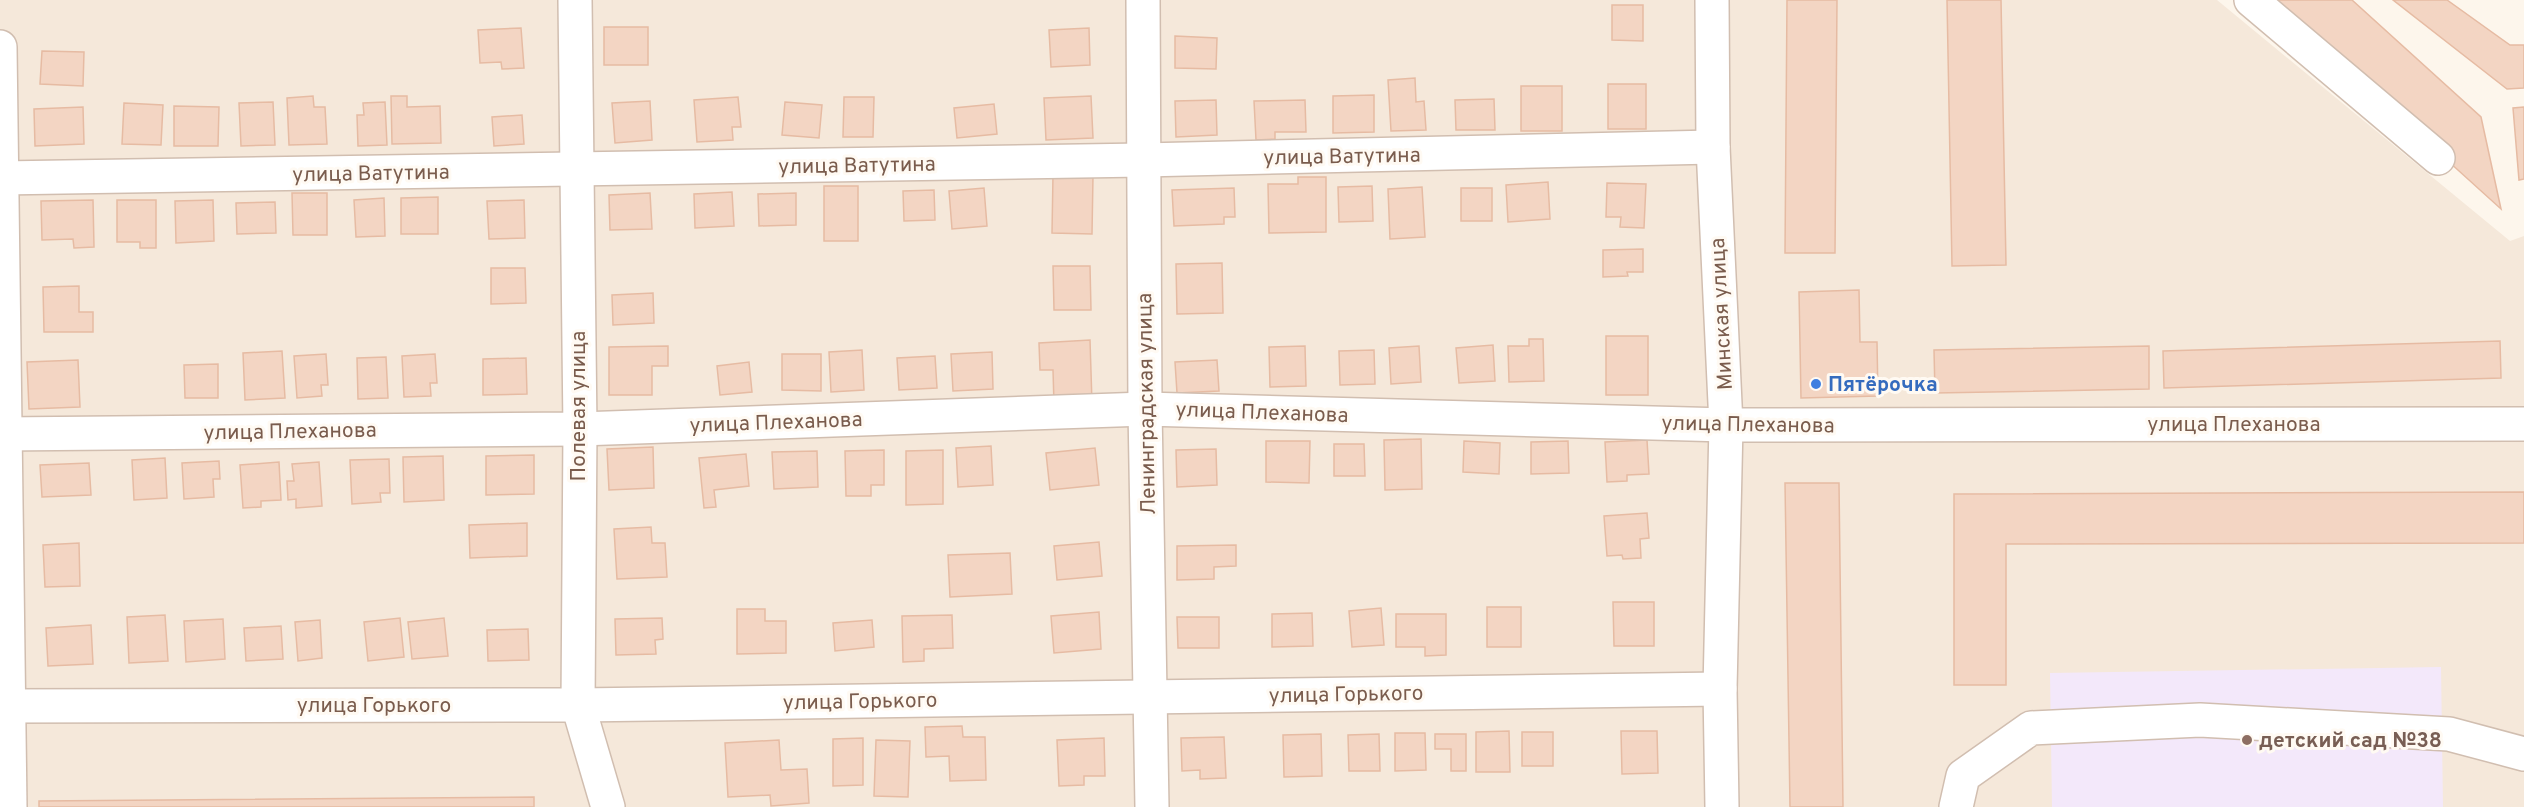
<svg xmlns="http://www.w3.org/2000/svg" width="2524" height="807" font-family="Overpass,sans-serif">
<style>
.residential{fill:#f5e8da}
.education{fill:#f3e8fa}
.building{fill:#f3d5c3;stroke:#e6bba3;stroke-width:1.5}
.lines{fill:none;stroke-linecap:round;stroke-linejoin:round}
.minor-casing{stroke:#d1beb0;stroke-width:36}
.minor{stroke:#fff;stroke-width:33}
.shop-dot{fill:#3f7fe0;stroke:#fffaf3;stroke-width:2}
.education-dot{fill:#8d6e63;stroke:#fffaf3;stroke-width:2}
.labels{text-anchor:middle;stroke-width:6;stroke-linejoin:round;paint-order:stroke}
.street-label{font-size:21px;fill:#7a5c4d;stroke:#fffaf3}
.shop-label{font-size:21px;font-weight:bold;fill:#366cbe;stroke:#fffaf3;text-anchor:start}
.education-label{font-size:21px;font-weight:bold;fill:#785e54;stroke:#fffaf3;text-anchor:start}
</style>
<rect width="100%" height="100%" fill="#fdf6ec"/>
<!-- residential -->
<path class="residential" d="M0,0H2217L2510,241L2524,236V807H0Z"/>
<!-- education -->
<path class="education" d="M2441,667L2443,807H2052L2050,673Z"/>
<!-- building -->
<g class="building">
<path d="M1787,0H1837L1835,253H1785Z"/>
<path d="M1947,0H2001L2006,265L1952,266Z"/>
<path d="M2270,0H2352L2481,117L2501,209Z"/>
<path d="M2393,0H2447L2510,45H2524V88L2507,89Z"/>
<path d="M1612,5H1643V41L1612,40Z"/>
<rect x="604" y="27" width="44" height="38"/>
<path d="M521,28L524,68L502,69L501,62L480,63L478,30Z"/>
<path d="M1089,28L1090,65L1051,67L1049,30Z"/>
<path d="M1175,36L1217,38L1216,69L1175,68Z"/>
<path d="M42,51L84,52L83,86L40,84Z"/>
<path d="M1415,78L1416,102L1424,101L1426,130L1391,131L1388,80Z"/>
<rect x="1608" y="84" width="38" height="45"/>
<rect x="1521" y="86" width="41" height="45"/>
<path d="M1374,95V132L1333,133V96Z"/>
<path d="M313,96L314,107H325L327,144L289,145L287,98Z"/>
<path d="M391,96H407V107L440,106L441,143L392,144Z"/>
<path d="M1091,96L1093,138L1046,140L1044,98Z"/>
<path d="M738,97L741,127H732L733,140L697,142L694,100Z"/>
<path d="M844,97H874L873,137H843Z"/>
<path d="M1494,99L1495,130H1456L1455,100Z"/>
<path d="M1216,100L1217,135L1176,137L1175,101Z"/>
<path d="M1305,100L1306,132H1275V139L1256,140L1254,101Z"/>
<path d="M650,101L652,140L615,143L612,103Z"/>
<path d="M273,102L275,145L241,146L239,103Z"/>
<path d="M385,102L387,145L358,146L357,115H364L363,103Z"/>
<path d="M785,102L822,105L819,138L782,135Z"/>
<path d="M124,103L163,105L161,145L122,144Z"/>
<path d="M994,104L997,134L957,138L954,108Z"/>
<path d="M174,106L219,107L218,146H174Z"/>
<path d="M83,107L84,144L35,146L34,109Z"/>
<path d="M2524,107V179L2519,180L2513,108Z"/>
<path d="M522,115L524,144L494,146L492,117Z"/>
<path d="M1053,175L1093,176L1092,234L1052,233Z"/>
<path d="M1298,177H1326V232L1269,233L1268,184H1298Z"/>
<path d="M1548,182L1550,219L1508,222L1506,185Z"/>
<path d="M1607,183L1646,184L1644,228L1620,227L1621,217H1606Z"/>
<rect x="824" y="186" width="34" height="55"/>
<path d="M1372,186L1373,221L1339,222L1338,187Z"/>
<path d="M1422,187L1425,237L1390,239L1388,189Z"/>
<path d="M984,188L987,226L952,229L949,191Z"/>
<path d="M1234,188L1235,217H1224V224L1174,226L1172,190Z"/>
<rect x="1461" y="188" width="31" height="33"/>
<path d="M934,190L935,220L904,221L903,191Z"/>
<path d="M732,192L734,226L695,228L694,194Z"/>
<path d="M292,193H327V235H293Z"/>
<path d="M650,193L652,229L610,230L609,195Z"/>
<path d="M796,193V225L759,226L758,194Z"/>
<path d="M438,197V234H401V198Z"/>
<path d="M384,198L385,236L356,237L354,200Z"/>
<path d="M93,200L94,247L74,248L73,239L42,240L41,201Z"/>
<path d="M117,200H156V248H140V242H117Z"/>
<path d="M213,200L214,241L176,243L175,201Z"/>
<path d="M524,200L525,238L489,239L487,201Z"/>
<path d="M275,202L276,233L237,234L236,203Z"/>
<path d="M1643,249V272H1627L1628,276L1603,277V250Z"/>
<path d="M1222,263L1223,313L1177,314L1176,264Z"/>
<path d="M1053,266H1090L1091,310H1054Z"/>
<path d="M491,268H525L526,303L491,304Z"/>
<path d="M79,286V312H93V332H44L43,287Z"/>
<path d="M1859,290L1860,342H1877L1878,396L1801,398L1799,292Z"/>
<path d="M653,293L654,323L613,325L612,295Z"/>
<rect x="1606" y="336" width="42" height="59"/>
<path d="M1529,339H1543L1544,381L1509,382L1508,346H1529Z"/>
<path d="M1090,340L1092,403L1054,404L1053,370H1040L1039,343Z"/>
<path d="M2500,341L2501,378L2164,388L2163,351Z"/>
<path d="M1493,345L1495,381L1459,383L1456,348Z"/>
<path d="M668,346V366H652V395H609V347Z"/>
<path d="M1305,346L1306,386L1270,387L1269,347Z"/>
<path d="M1419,346L1421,382L1391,384L1389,348Z"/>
<path d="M2149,346V389L1935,393L1934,350Z"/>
<path d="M862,350L864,390L831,392L829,352Z"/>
<path d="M1374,350L1375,384L1340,385L1339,351Z"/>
<path d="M282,351L285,398L245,400L243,353Z"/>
<path d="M992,352L993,389L953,391L951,354Z"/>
<path d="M326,354L328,385H321L322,396L297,398L294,356Z"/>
<path d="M435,354L437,383H430L431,396L404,397L402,356Z"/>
<path d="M782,354H821V391L782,390Z"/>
<path d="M935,356L937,388L899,390L897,358Z"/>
<path d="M386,357L388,398L358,399L357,358Z"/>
<path d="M526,358L527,394L483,395V359Z"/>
<path d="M78,360L80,407L29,409L27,362Z"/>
<path d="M1217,360L1219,391L1177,393L1175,362Z"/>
<path d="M749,362L752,392L720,395L717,366Z"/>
<path d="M218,364V398H185L184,365Z"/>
<path d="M1421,439L1422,489L1385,490L1384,440Z"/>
<path d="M1647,440L1649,474L1627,475V481L1607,482L1605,442Z"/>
<path d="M1266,441H1310L1309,483L1266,482Z"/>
<path d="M1464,441L1500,443L1499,474L1463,472Z"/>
<path d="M1568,441L1569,473L1531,474V442Z"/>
<path d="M1334,444H1364L1365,476H1334Z"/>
<path d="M991,446L993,485L958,487L956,448Z"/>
<path d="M653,447L654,488L609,490L607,449Z"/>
<path d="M1095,448L1099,485L1050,490L1046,453Z"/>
<path d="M1216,449L1217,485L1177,487L1176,450Z"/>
<path d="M884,450V485H871V496H846L845,451Z"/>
<path d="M943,450V504L906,505V451Z"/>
<path d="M817,451L818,487L774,489L772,452Z"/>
<path d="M746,454L749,486L714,490L716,507L704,508L699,458Z"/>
<path d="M534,455V494L486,495V456Z"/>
<path d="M443,456L444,500L404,502L403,457Z"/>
<path d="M165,458L167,498L134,500L132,460Z"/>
<path d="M389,459L390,493H380L381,502L352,504L350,460Z"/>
<path d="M219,461L220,479H213L214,497L184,499L182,463Z"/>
<path d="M279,462L281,500L261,501V507L243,508L240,465Z"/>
<path d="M319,462L322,506L296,508V499L288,500L287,481H294L292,464Z"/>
<path d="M89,463L91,495L42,497L40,465Z"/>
<path d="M1785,483H1839L1843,807H1790Z"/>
<path d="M2524,492V543L2006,544V685H1954V494Z"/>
<path d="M1647,513L1649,538L1640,539L1641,558L1623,559L1622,555L1607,556L1604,516Z"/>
<path d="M527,523V556L470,558L469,525Z"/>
<path d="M651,527L652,543H665L667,577L617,579L614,529Z"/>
<path d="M1099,542L1102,576L1057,580L1054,546Z"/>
<path d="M79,543L80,586L45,587L43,545Z"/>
<path d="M1236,545V566L1214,567V579L1177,580V546Z"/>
<path d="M1010,553L1012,594L950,597L948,555Z"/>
<path d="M1613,602H1654V646H1614Z"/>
<rect x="1487" y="607" width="34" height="40"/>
<path d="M1381,608L1384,645L1352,647L1349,611Z"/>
<path d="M737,609H765V621H786V653L737,654Z"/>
<path d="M1099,612L1101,649L1054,653L1051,616Z"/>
<path d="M1312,613L1313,646L1272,647V614Z"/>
<path d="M1396,614H1446V655L1425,656V647H1396Z"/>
<path d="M165,615L168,661L129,663L127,617Z"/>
<path d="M952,615L953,648L924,649V661L903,662L902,616Z"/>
<path d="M1177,617H1219V648H1178Z"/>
<path d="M400,618L404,657L368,661L364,622Z"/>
<path d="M444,618L448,656L412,659L408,622Z"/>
<path d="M662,618L663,639L655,640L656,654L616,655L615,619Z"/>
<path d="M223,619L225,659L186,662L184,621Z"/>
<path d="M320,620L322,658L298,661L295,622Z"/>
<path d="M872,620L874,647L835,651L833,623Z"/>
<path d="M91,625L93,664L48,666L46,628Z"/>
<path d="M281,626L283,659L246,661L244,628Z"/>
<path d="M528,629L529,660L488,661L487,630Z"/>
<path d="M962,726L963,737H985L986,780L950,781L949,756L926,757L925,727Z"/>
<path d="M1509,731L1510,772H1476V732Z"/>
<path d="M1621,731H1657L1658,773L1622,774Z"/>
<rect x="1522" y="732" width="31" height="34"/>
<path d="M1395,733H1425L1426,770L1395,771Z"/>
<path d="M1321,734L1322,776L1284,777L1283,735Z"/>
<path d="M1379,734L1380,771H1349L1348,735Z"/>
<path d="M1435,734H1466V771H1451V749H1435Z"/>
<path d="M1224,737L1226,778L1200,779V770L1182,771L1181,738Z"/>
<path d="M863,738V785L833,786V739Z"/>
<path d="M1104,738L1105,776H1084V785L1059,786L1057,740Z"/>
<path d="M779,740L781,770L807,769L809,803L771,806L770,795L728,797L725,743Z"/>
<path d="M876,740L910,741L908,797L874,796Z"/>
<path d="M534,797V807H39V801Z"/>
</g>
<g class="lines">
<defs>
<g id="minor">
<path d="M575,0L580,429L578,705L608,807"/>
<path d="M1143,0L1145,409L1152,807"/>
<path d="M1712,0L1713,147L1726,425L1720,689L1722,807"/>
<path d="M2251,0L2438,158"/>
<path d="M0,47L10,807"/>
<path d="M0,178L1143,160L1713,147"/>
<path d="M0,434L580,429L1145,409L1726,425L2524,424"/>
<path d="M0,706L578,705L1720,689"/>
<path d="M1956,807L1963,776L2031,728L2200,720L2449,734L2524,754"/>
</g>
</defs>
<!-- minor casing -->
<use href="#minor" class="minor-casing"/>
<!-- minor -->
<use href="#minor" class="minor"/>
</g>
<!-- markers -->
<circle class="shop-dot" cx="1816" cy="384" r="6"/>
<circle class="education-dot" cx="2247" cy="740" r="6"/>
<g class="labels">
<!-- street labels -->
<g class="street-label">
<text transform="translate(1342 156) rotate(-1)" y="7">улица Ватутина</text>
<text transform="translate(857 165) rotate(-1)" y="7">улица Ватутина</text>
<text transform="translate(371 173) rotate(-1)" y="7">улица Ватутина</text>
<text transform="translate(1721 314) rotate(-93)" y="7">Минская улица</text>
<text transform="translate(1146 404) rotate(-91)" y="7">Ленинградская улица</text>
<text transform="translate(578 406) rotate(-90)" y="7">Полевая улица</text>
<text transform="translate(1262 412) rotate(2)" y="7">улица Плеханова</text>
<text transform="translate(776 422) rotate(-2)" y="7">улица Плеханова</text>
<text transform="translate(1748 424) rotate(1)" y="7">улица Плеханова</text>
<text x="2234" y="431">улица Плеханова</text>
<text transform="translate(290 431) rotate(-1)" y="7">улица Плеханова</text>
<text transform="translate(1346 694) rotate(-1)" y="7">улица Горького</text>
<text transform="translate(860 701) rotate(-1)" y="7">улица Горького</text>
<text x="374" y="712">улица Горького</text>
</g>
<!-- shop labels -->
<g class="shop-label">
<text x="1828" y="391">Пятёрочка</text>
</g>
<!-- education labels -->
<g class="education-label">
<text x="2259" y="747">детский сад №38</text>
</g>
</g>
</svg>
